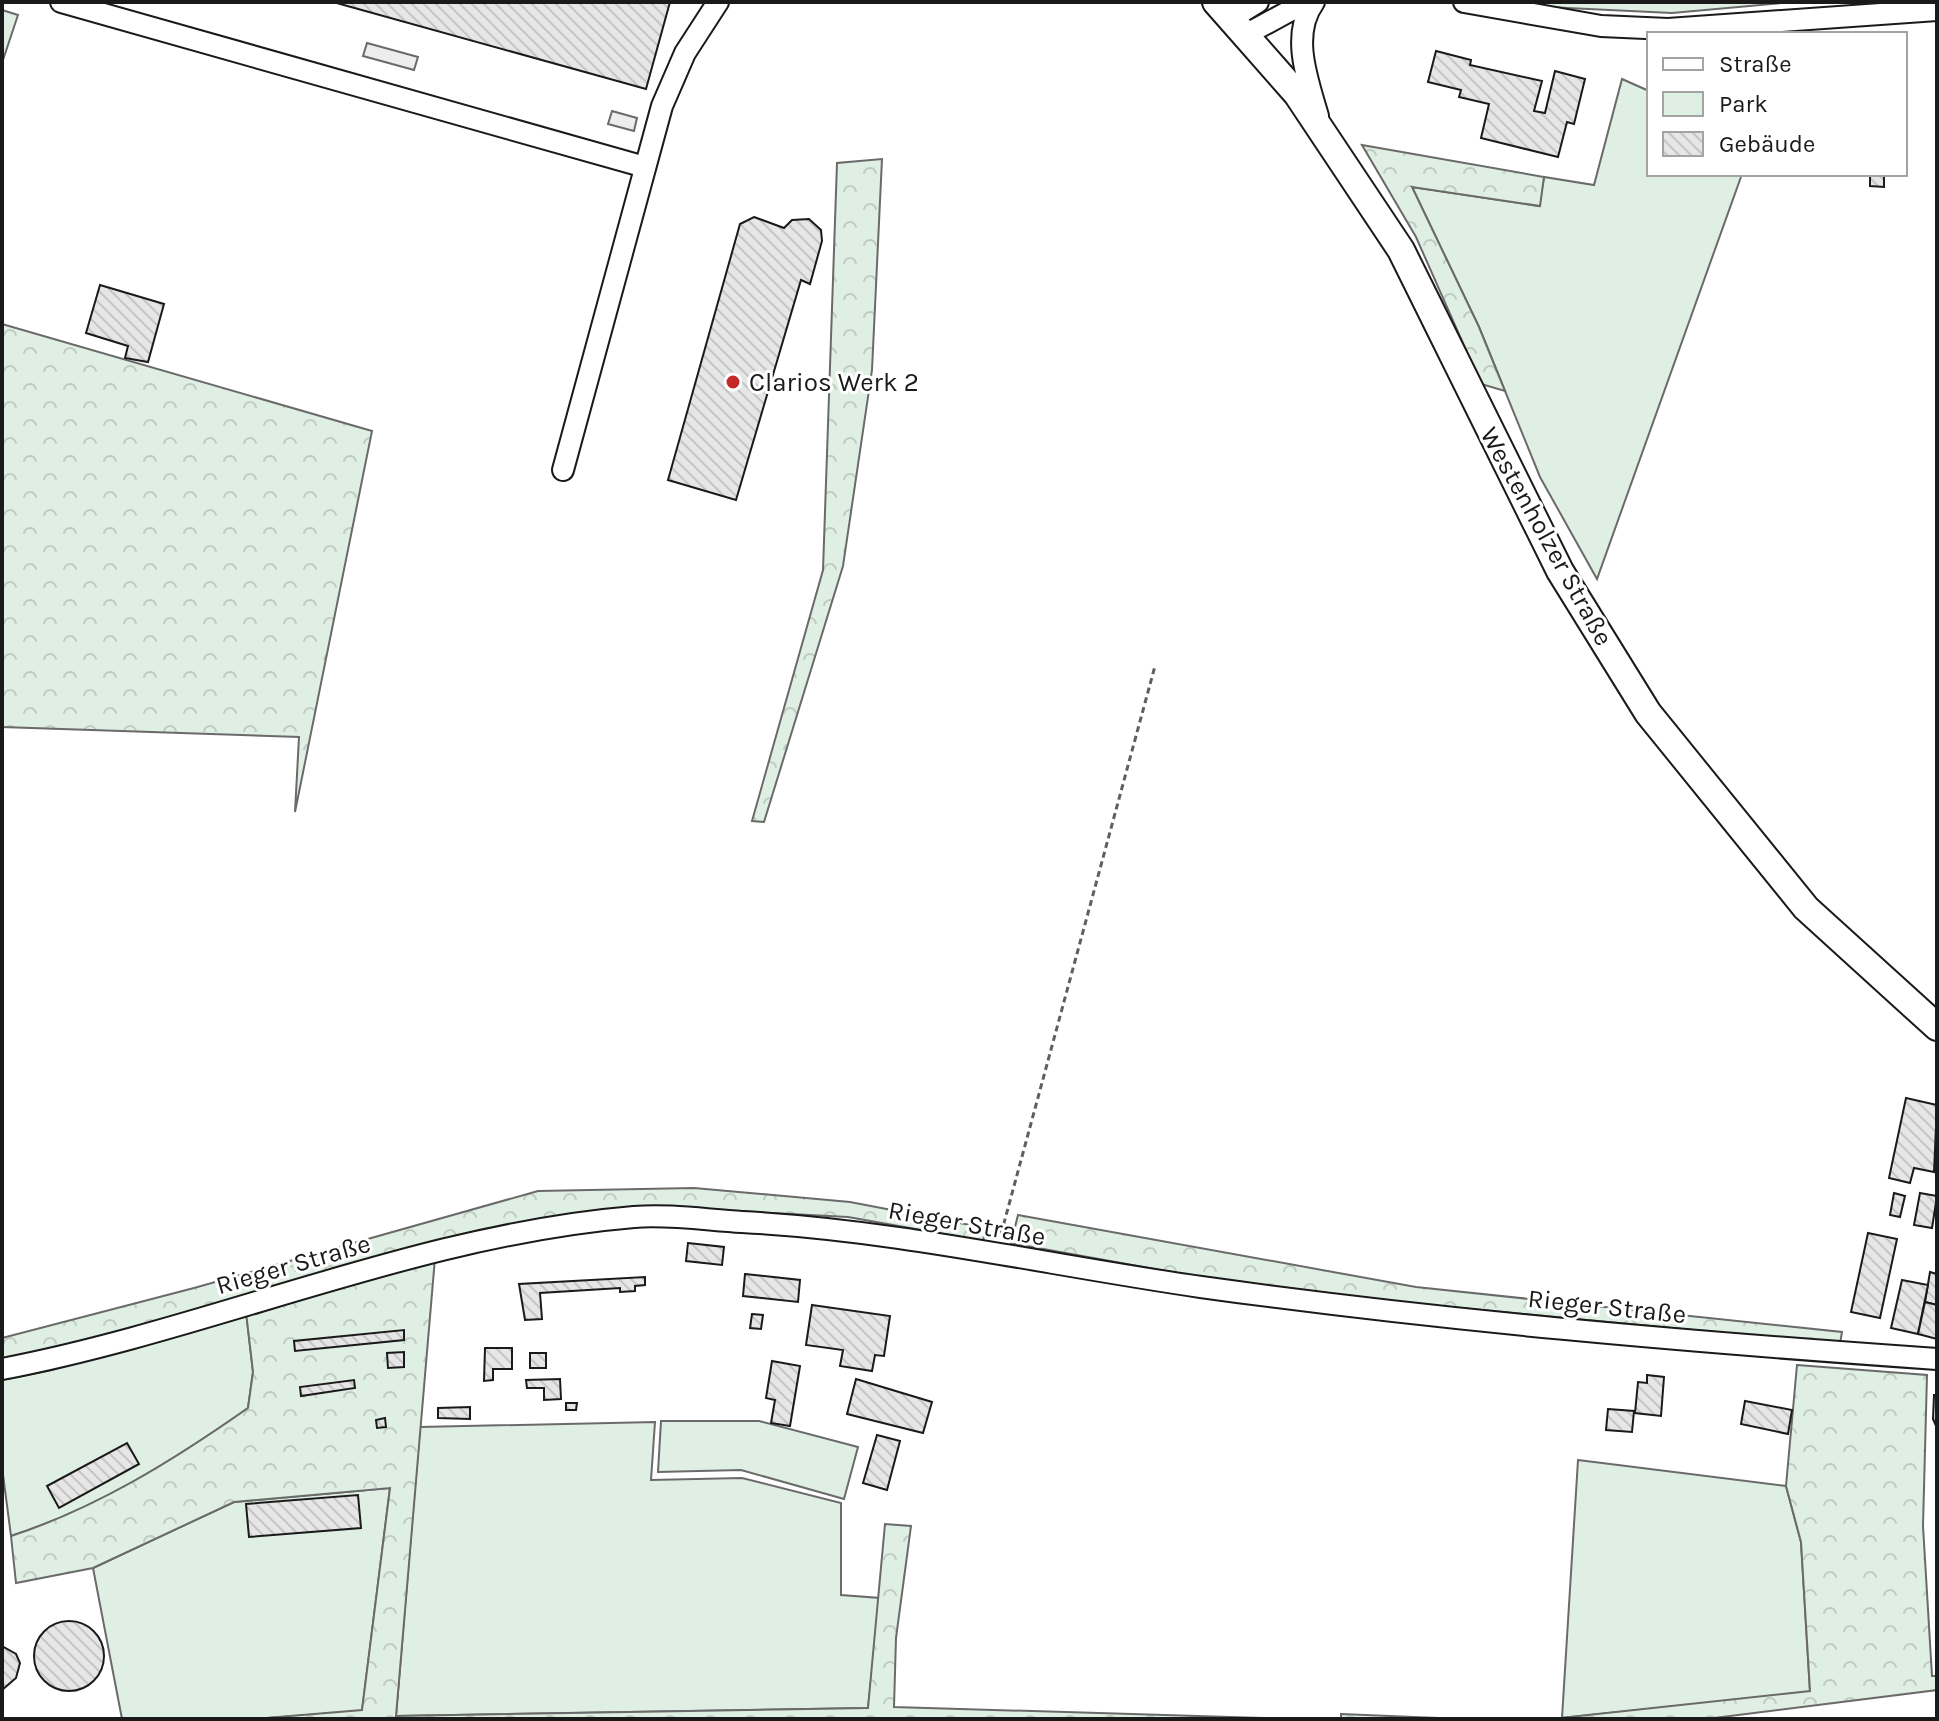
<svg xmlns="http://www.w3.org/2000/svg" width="1939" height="1721" font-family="Karla,sans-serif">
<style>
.green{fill:#e0efe3;stroke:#6a6a6a;stroke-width:2}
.forest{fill:url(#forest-crowns);stroke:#6a6a6a;stroke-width:2}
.parking{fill:#ededed;stroke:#6a6a6a;stroke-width:2}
.building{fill:url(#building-back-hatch);stroke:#1a1a1a;stroke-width:2}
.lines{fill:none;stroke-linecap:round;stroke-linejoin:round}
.minor-casing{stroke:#1a1a1a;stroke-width:24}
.major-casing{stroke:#1a1a1a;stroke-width:30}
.path{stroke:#5f5f5f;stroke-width:3;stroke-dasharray:6 4;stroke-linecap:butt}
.minor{stroke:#fff;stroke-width:20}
.major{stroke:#fff;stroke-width:26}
.poi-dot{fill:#c62828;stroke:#fff;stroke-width:3}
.labels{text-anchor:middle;stroke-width:6;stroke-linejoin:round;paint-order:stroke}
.poi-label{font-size:26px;fill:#1a1a1a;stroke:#fff;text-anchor:start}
.street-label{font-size:26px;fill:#1a1a1a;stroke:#fff}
</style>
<defs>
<pattern id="forest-crowns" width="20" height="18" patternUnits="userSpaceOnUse" patternTransform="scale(2)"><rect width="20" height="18" fill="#e0efe3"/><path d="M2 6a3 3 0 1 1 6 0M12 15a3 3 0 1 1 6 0" fill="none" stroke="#c0ccc2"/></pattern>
<pattern id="building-back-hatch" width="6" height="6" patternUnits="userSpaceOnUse" patternTransform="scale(2)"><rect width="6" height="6" fill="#e6e6e6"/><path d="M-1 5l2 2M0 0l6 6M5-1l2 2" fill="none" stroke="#c5c5c5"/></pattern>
</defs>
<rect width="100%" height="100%" fill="#fff"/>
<!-- green -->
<g class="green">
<path d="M1507,2H1793L1672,13L1526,6Z"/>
<path d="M2,10L18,15L2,63Z"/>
<path d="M1622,79L1649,91V174H1742L1597,579L1540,477L1479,327L1412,187L1539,206L1544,177L1594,185Z"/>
<path d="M246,1312L253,1372L248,1408C174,1460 97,1508 11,1536L2,1467V1380L52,1370Z"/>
<path d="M661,1421H759L858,1447L844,1499L741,1470L658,1472Z"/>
<path d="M655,1422L651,1480L742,1478L841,1503V1595L880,1598L868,1708L396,1716L420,1427Z"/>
<path d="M1578,1460L1786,1486L1801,1542L1810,1692L1562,1718Z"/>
<path d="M390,1488L362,1711L253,1719H122L93,1568L234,1502Z"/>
</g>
<!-- forest -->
<g class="forest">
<path d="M1362,145L1544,177L1540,206L1412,187L1479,327L1505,391L1481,384L1416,237Z"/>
<path d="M882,159L872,370L843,566L764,822L752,821L823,570L837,163Z"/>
<path d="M2,324L372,431L295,812L299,737L2,727Z"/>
<path d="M694,1188L850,1202L986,1228L983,1241L848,1217L641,1206L563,1215L408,1249L46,1353L2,1362V1338L194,1288L538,1191Z"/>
<path d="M1018,1215L1416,1287L1842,1332L1840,1344L1418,1304L1204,1278L1011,1243Z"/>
<path d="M435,1258L396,1716L868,1708L885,1524L911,1526L896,1638L894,1707L1299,1719H253L362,1710L390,1488L234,1502L93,1568L16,1583L11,1536C97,1508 174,1460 248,1408L253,1372L246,1312Z"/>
<path d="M1797,1365L1927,1375L1923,1526L1932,1676H1937V1690L1706,1719H1551L1810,1691L1801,1542L1786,1486Z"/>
<path d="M1341,1714L1463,1719H1341Z"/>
</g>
<!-- parking -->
<g class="parking">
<path d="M367,43L418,57L414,70L363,56Z"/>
<path d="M612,111L637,118L634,131L608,124Z"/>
</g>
<!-- building -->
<g class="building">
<path d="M333,2H670L646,89Z"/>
<path d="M1436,51L1471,60L1470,65L1542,81L1534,111L1545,113L1555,71L1585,79L1574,124L1567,122L1558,157L1481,138L1489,104L1459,97L1461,90L1428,82Z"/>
<path d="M1870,174H1884V187L1870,186Z"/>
<path d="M754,217L784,228L792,220L809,219L821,230L822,241L810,284L801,280L736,500L668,480L740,224Z"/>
<path d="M100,285L164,304L148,362L125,358L128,346L86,333Z"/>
<path d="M1906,1098L1937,1105L1934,1172L1914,1168L1910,1183L1889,1178Z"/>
<path d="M1894,1193L1905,1196L1900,1217L1890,1215Z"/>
<path d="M1920,1193L1937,1196L1932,1228L1914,1225Z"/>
<path d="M1868,1233L1897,1239L1880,1318L1851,1312Z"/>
<path d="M688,1243L724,1247L722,1265L686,1261Z"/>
<path d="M1930,1272L1937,1274V1305L1925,1302Z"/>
<path d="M745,1274L800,1280L798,1302L743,1296Z"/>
<path d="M645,1277V1285L635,1286V1291L620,1292V1288L540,1293L542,1319L525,1320L519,1284Z"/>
<path d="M1902,1280L1928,1285L1918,1334L1891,1328Z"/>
<path d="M1925,1302L1937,1305V1339L1918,1334Z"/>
<path d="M812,1305L890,1316L884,1356L875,1355L872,1371L840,1366L843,1350L806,1345Z"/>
<path d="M752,1314L763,1315L761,1329L750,1328Z"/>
<path d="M404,1330V1340L295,1351L294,1341Z"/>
<path d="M485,1348H512V1369H493V1380L484,1381Z"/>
<path d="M404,1352V1367L388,1368L387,1353Z"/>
<rect x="530" y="1353" width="16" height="15"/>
<path d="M772,1361L800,1366L790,1426L771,1423L775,1400L766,1398Z"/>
<path d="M1647,1375L1664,1377L1661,1416L1635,1413L1638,1382L1647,1383Z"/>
<path d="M560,1379L561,1399L544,1400V1388H527L526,1380Z"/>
<path d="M856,1379L932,1402L923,1433L847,1414Z"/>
<path d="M354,1380L355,1388L301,1396L300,1387Z"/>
<path d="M1934,1395H1937V1428L1933,1419Z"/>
<path d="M1745,1401L1792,1410L1788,1434L1741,1424Z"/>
<path d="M566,1403H577L576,1410H566Z"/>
<path d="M470,1407V1419L438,1418V1408Z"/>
<path d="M1608,1409L1634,1411L1632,1432L1606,1430Z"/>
<path d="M385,1418L386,1427L377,1428L376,1420Z"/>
<path d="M877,1435L900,1441L887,1490L863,1483Z"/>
<path d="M127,1443L139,1464L59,1508L47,1486Z"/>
<path d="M358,1495L361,1528L249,1537L246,1504Z"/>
<circle cx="69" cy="1656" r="35"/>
<path d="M2,1646L16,1654L20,1663L16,1678L2,1690Z"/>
</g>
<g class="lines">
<defs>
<g id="minor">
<path d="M61,2L645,167"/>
<path d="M1314,2C1290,35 1308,81 1318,116"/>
<path d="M1464,2L1601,26L1668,29L1937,10"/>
<path d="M1232,18L1258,2"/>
<path d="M1247,34L1306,2"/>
<path d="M563,470L662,106L685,53L718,2"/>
<path d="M2,1369C215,1328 416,1235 634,1217C669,1214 707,1220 742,1222C897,1230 1048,1265 1201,1287C1445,1321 1691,1342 1937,1359"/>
</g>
<path id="major" d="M1216,2L1297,94L1401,250L1560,571L1648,713L1806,908L1937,1027"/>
</defs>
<!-- minor casing -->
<use href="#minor" class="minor-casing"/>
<!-- major casing -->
<use href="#major" class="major-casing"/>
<!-- path -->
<path class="path" d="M1001,1234L1155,666"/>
<!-- minor -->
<use href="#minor" class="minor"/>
<!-- major -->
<use href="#major" class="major"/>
</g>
<!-- markers -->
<circle class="poi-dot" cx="733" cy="382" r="8"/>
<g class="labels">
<!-- poi labels -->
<g class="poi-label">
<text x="749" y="391">Clarios Werk 2</text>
</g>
<!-- street labels -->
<g class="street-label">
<text transform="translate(1547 536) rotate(61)" y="9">Westenholzer Straße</text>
<text transform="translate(967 1223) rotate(10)" y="9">Rieger Straße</text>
<text transform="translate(293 1264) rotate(-16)" y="9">Rieger Straße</text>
<text transform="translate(1607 1306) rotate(6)" y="9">Rieger Straße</text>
</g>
</g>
<!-- border -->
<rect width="1939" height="1721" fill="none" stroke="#1a1a1a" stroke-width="8"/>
<!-- legend -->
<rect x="1647" y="32" width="260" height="144" fill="#ffffff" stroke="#a3a3a3" stroke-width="2"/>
<rect x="1663" y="58" width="40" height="12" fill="#ffffff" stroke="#a3a3a3" stroke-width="2"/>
<text x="1719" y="72" font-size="24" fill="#1a1a1a">Straße</text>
<rect x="1663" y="92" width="40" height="24" fill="#e0efe3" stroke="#a3a3a3" stroke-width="2"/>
<text x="1719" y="112" font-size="24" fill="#1a1a1a">Park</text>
<rect x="1663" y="132" width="40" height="24" fill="url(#building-back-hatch)" stroke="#a3a3a3" stroke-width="2"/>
<text x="1719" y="152" font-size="24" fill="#1a1a1a">Gebäude</text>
</svg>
